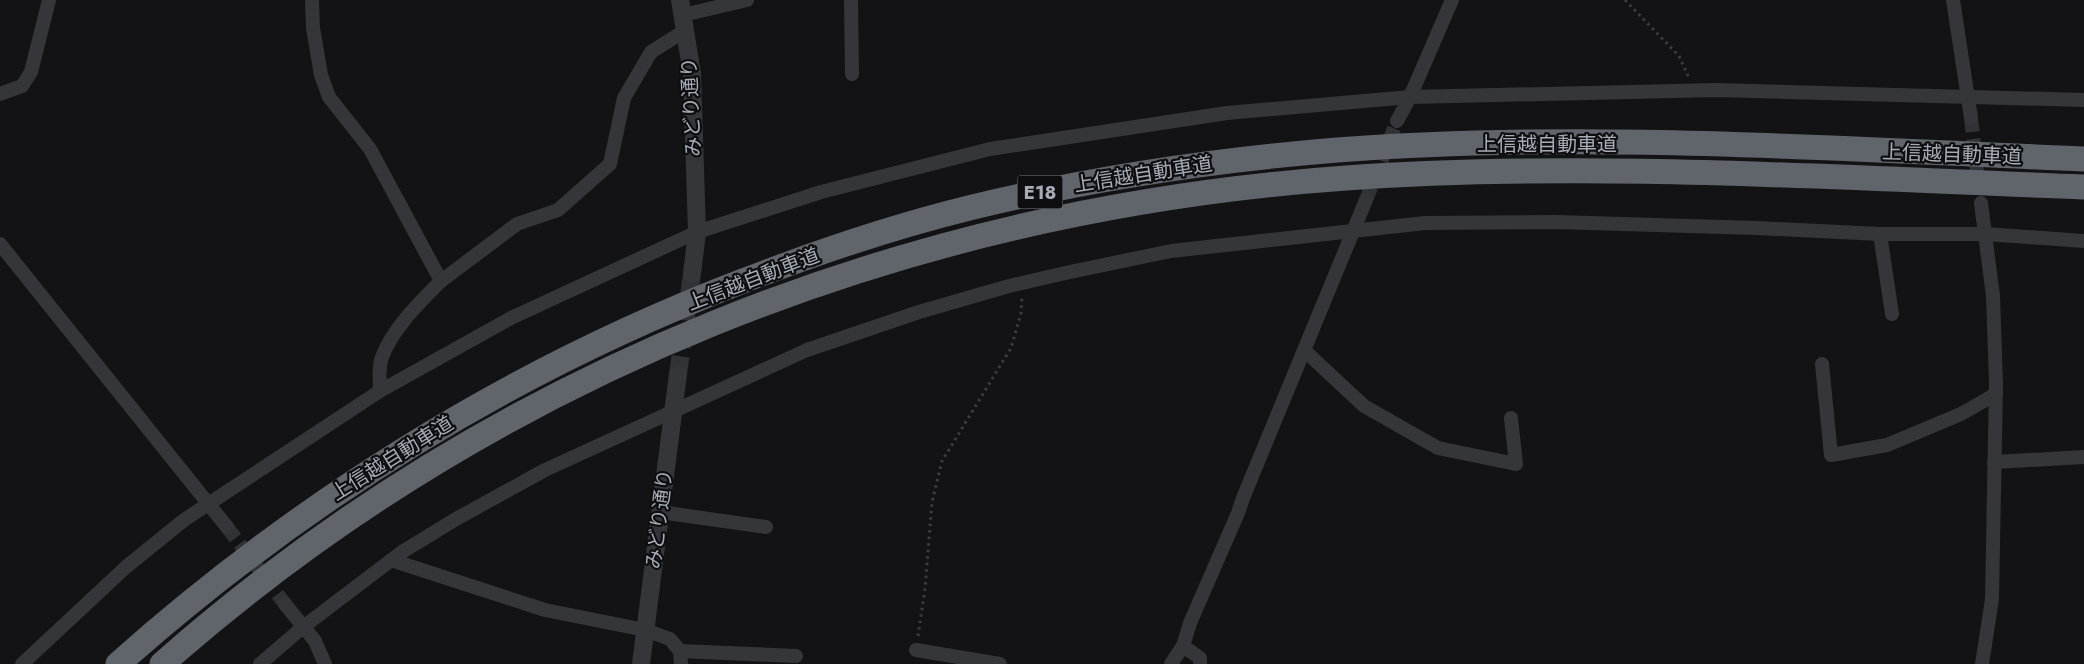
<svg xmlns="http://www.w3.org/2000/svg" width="2084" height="664" font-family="Jost,'Noto Sans JP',sans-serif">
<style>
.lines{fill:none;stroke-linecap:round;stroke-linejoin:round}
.minor-tunnel{stroke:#303235;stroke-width:14;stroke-dasharray:14 7;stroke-linecap:butt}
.tertiary-tunnel{stroke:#303235;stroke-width:18;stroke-dasharray:18 9;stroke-linecap:butt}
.path{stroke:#3a3d41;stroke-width:3;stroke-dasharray:2.5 4;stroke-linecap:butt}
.minor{stroke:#34363a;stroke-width:14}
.tertiary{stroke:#34363a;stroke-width:18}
.motorway{stroke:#60646b;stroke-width:25}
.labels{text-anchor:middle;stroke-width:4.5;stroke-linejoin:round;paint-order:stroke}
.shield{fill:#0e0e10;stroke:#787d84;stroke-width:1}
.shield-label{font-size:19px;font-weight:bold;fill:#a5acb6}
.street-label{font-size:20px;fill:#a5acb6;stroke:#0e0e10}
</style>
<rect width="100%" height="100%" fill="#131315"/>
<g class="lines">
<!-- minor-tunnel -->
<g class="minor-tunnel">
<path d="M1971,118L1979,189"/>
<path d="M1366,200L1397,121"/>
<path d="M227,527L285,604"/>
</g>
<!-- tertiary-tunnel -->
<path class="tertiary-tunnel" d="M678,374L692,274"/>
<!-- path -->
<g class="path">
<path d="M1625,0L1679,56L1688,76"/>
<path d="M918,636L925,589L932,502L942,461L1011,348L1021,313L1022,298"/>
</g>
<!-- minor -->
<g class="minor">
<path d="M312,0L313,28L321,75L329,97L370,149L441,281C420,302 393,328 382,357C378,367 380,380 380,391"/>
<path d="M851,0L852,74"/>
<path d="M1953,0L1971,118"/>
<path d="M683,15L747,0"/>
<path d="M0,94L22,86L31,72L49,0"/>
<path d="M1397,121L1410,97L1452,0"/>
<path d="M1981,203L1993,296L1996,384L1992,599L1982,664"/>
<path d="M1880,234L1892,314"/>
<path d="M0,244L227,527"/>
<path d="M441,281L517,224L558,210L610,164L624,98L651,52L686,30"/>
<path d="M1304,350L1364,406L1438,448L1516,464L1511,418"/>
<path d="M1822,364L1831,455L1887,445L1961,414L1996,394"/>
<path d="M1994,462L2084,457"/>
<path d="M660,512L766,527"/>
<path d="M391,560L545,610L645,630L670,639L680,651L681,664"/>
<path d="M285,604L315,641L325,664"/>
<path d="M1183,646L1200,658V664"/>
<path d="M916,650L1000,664"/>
<path d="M680,651L796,656"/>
<path d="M22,664L126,567L184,520L380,391L511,318L697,232L821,192L990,149L1227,113L1410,97L1716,90L2084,100"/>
<path d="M260,664L303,627L402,552L456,519L545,470L807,350L919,312L1009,286L1070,272L1171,251L1425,223L1556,222L1756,228L1880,234H1986L2084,241"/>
<path d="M1171,664L1183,646L1190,623L1238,513L1243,498L1366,200"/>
</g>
<!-- tertiary -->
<g class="tertiary">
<path d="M680,0L692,74L697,232L692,274"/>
<path d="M641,664L678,374"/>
</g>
<!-- motorway -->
<g class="motorway">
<path d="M118,664C304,499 511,370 743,281C818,252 895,226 973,207C1093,178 1214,160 1337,150C1583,131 1837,149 2084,159"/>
<path d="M162,664C491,373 908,209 1346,178C1591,161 1838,178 2084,187"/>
</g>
</g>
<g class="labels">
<!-- shield labels -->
<rect class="shield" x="1017.5" y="175.5" width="45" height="33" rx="4"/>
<g class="shield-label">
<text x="1040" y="199">E18</text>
</g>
<!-- street labels -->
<g class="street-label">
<text transform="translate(691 107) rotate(-93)" y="7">みどり通り</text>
<text x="1547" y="151">上信越自動車道</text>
<text transform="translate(1952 154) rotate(2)" y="7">上信越自動車道</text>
<text transform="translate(1143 174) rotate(-9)" y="7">上信越自動車道</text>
<text transform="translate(753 279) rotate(-21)" y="7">上信越自動車道</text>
<text transform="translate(392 458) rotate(-32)" y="7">上信越自動車道</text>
<text transform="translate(659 519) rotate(-83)" y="7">みどり通り</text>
</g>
</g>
</svg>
